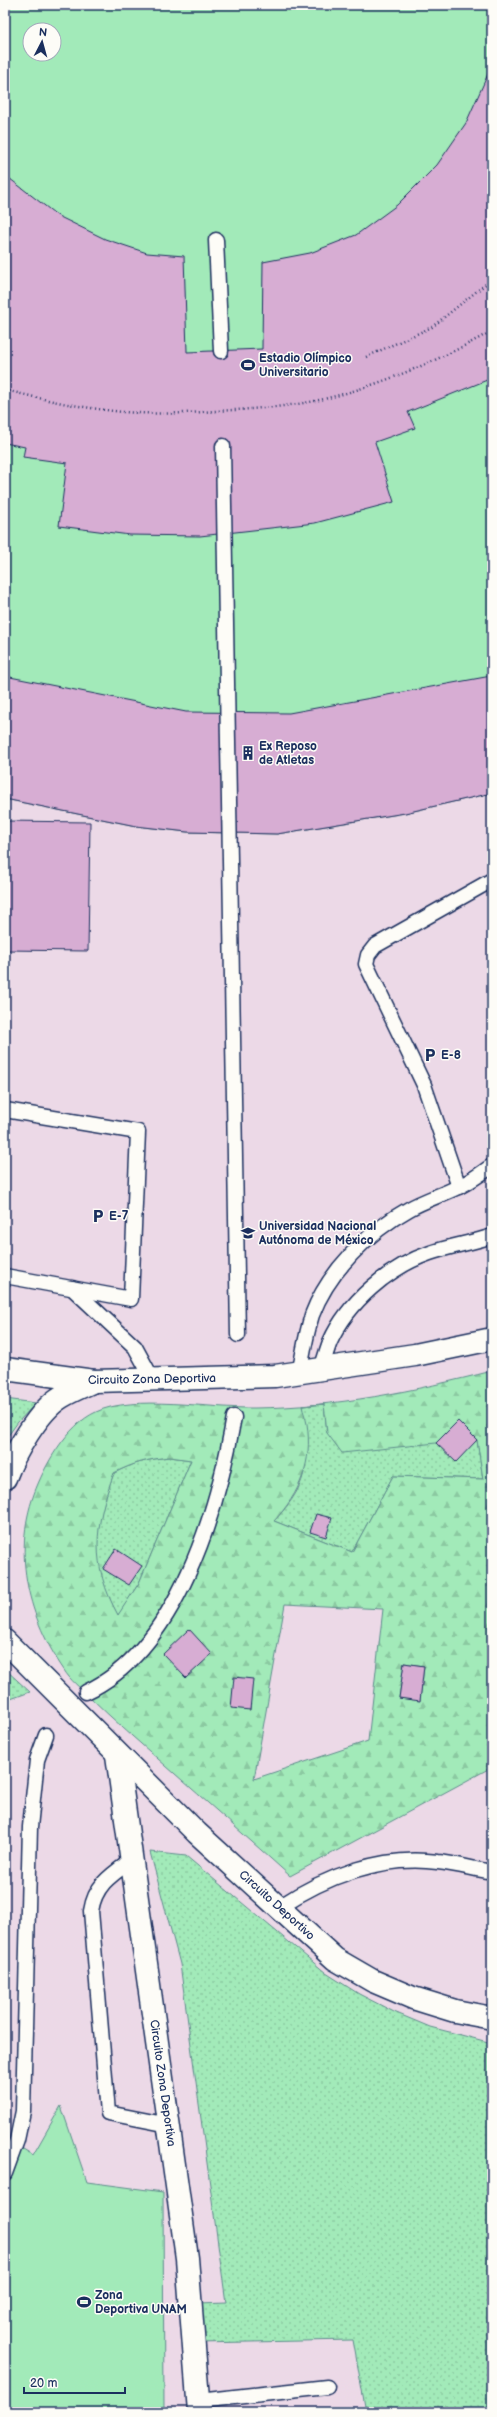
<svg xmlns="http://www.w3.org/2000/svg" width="497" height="2417" font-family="'Balsamiq Sans',sans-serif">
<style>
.built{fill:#ecd9e7;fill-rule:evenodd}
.grass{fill:url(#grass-dots);stroke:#5e8c8c}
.forest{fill:url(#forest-firs);stroke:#5e8c8c;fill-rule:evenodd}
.pitch{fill:#a2eab9;stroke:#5e8c8c;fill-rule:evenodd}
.building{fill:#d7add3;stroke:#1b2f5e}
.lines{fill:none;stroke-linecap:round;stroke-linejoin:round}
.lane-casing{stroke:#1b2f5e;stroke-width:17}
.street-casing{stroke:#1b2f5e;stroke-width:25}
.path{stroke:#1b2f5e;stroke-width:2.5;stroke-dasharray:1 3;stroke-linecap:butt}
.lane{stroke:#fdfcf7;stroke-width:14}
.street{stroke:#fdfcf7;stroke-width:22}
.labels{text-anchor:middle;stroke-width:3;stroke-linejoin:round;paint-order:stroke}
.poi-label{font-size:12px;font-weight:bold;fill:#1b2f5e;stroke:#fdfcf7;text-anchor:start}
.street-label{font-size:12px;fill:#1b2f5e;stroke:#fdfcf7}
</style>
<defs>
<pattern id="grass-dots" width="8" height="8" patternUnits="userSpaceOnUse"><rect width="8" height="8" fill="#a2eab9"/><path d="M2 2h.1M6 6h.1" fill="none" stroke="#8bc9a1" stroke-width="1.8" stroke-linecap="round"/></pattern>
<pattern id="forest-firs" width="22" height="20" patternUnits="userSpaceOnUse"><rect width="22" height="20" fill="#a2eab9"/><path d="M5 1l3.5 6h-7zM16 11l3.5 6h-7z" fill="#8bc9a1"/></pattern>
</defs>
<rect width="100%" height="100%" fill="#f5ecf0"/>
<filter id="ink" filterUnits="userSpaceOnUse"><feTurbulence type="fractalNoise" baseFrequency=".025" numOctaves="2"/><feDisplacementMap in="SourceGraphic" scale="8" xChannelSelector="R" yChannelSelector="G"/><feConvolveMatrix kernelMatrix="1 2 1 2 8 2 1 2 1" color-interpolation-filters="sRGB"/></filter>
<g filter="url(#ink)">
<!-- built -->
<path class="built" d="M5,5H492V2412H5ZM30,30H54V54H30Z"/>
<!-- grass -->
<g class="grass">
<path d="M5,1399L36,1403L18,1422L5,1440Z"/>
<path d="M324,1404L327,1433L458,1421L477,1440L483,1479L393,1476L352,1552L274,1521C313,1480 308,1459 302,1406Z"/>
<path d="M170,1457L191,1460L139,1583L118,1616C112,1603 105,1591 101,1579C90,1544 102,1505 114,1473C133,1463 149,1459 170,1457Z"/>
<path d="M5,1669L30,1692L5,1701Z"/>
<path d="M150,1852L186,1856L326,1973L359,1994L394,2012L430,2027L492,2043V2412H366L353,2340L198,2343L197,2304L226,2303L180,1964Z"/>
</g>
<!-- forest -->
<path class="forest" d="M492,1371V1767L290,1876C249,1839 208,1803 166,1766C140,1743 113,1720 88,1695C80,1688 70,1680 64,1670C29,1619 12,1555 34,1494C44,1466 67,1425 96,1412C133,1394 211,1409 255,1408C336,1407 414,1391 492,1371ZM324,1404L327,1433L342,1453L436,1443L458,1422L477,1440L483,1479L393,1476L352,1552L274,1521C300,1493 313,1462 307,1424C306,1418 303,1412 302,1406ZM170,1457L191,1460L139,1583L118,1615C90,1564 94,1526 114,1473C133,1463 149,1459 170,1457ZM285,1604L383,1609L368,1741L254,1779ZM404,1663L424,1666L420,1700L399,1698Z"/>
<!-- pitch -->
<g class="pitch">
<path d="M5,5H492V793L405,813L277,834L187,832L136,826L5,799ZM30,30H54V54H30Z"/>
<path d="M61,2106L87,2182L163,2192L164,2412H5V2138L33,2155Z"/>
</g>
<!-- building -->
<g class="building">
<path d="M492,65V378L408,412L415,428L375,442L394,502L315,523L200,536L130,535L59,526L67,463L23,457L25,447L5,443V175L58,216L105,239L147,253L184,256L187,352L262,349L263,262L310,253L356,235L397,205L437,165L466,123Z"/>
<path d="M5,676L186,712L289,713L491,676L492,793L405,813L277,834L187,832L136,826L5,799Z"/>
<path d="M5,821L90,822L88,951L5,950Z"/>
<path d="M458,1421L477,1440L456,1462L436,1443Z"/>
<path d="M316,1514L332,1518L326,1537L310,1532Z"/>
<path d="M116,1549L142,1566L129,1585L103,1569Z"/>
<path d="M189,1629L212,1654L186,1678L163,1654Z"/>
<path d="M404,1663L424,1666L420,1701L399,1698Z"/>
<path d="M234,1677L253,1679L250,1710L231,1708Z"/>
</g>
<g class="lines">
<defs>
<g id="lane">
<path d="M216,240L221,351"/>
<path d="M223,446L238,1335"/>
<path d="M5,1110L138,1132L131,1299L5,1276"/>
<path d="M459,1187L424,1085L366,964L368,955L375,946L492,880"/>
<path d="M72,1288L135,1347L153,1380"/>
<path d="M320,1371C324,1362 326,1352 330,1342C348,1302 389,1267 430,1253C450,1246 472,1243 492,1236"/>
<path d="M299,1374C303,1355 306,1334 312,1315C328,1272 369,1231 409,1209C425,1200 442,1195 458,1187C470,1182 481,1173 492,1166"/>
<path d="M86,1692C178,1649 218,1509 234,1417"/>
<path d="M132,1860C111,1875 95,1885 91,1911L108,2113L169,2125"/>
<path d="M279,1907C325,1877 382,1854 438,1862C456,1864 474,1869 492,1872"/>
<path d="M5,2173L17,2140L23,2111L30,1827L37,1760L46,1735"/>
<path d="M198,2401L327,2387"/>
</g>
<g id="street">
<path d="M5,1369L94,1381L275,1376L415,1355L492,1339"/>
<path d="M5,1478C14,1454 38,1411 61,1397C71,1391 83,1386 94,1381"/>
<path d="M5,1641L197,1833L335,1959L373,1981L413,1998L455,2011L492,2018"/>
<path d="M117,1755L187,2258L199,2412"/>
</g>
</defs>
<!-- lane casing -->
<use href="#lane" class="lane-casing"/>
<!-- street casing -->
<use href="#street" class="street-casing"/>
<!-- path -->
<g class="path">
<path d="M366,357L432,327L492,279"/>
<path d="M5,390C38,398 72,406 106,410C142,415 179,414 215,411C254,409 294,407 332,397C388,382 442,359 492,331"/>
</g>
<!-- lane -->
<use href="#lane" class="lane"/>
<!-- street -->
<use href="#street" class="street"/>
</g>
</g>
<!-- icons -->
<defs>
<symbol id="stadium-bare" viewBox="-9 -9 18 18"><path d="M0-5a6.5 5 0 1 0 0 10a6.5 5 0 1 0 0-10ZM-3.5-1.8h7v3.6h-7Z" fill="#1b2f5e" stroke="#fdfcf7" stroke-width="2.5" paint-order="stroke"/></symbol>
<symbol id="building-bare" viewBox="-9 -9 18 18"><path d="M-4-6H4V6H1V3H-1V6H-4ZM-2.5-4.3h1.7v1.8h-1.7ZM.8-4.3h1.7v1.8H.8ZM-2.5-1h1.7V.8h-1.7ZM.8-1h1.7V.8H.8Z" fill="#1b2f5e" stroke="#fdfcf7" stroke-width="2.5" paint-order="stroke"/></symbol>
<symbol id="parking-bare" viewBox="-9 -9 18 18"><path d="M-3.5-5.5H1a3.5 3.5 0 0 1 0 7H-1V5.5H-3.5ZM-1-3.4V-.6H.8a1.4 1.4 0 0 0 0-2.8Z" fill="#1b2f5e" stroke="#fdfcf7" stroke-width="2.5" paint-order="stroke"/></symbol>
<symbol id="university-bare" viewBox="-9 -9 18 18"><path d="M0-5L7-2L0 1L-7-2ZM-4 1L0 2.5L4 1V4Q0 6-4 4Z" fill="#1b2f5e" stroke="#fdfcf7" stroke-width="2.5" paint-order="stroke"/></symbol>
</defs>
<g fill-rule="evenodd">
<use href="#stadium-bare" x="238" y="355" width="20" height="20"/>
<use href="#building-bare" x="238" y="743" width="20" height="20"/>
<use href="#parking-bare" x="420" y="1045" width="20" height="20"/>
<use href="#parking-bare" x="88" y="1206" width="20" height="20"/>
<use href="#university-bare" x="238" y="1223" width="20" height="20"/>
<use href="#stadium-bare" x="74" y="2292" width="20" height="20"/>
</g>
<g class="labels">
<!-- poi labels -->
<g class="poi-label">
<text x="259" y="362">Estadio Olímpico<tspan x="259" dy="14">Universitario</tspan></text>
<text x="259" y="750">Ex Reposo<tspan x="259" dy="14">de Atletas</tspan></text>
<text x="441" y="1059">E-8</text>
<text x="109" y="1220">E-7</text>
<text x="259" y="1230">Universidad Nacional<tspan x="259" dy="14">Autónoma de México</tspan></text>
<text x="95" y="2299">Zona<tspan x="95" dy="14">Deportiva UNAM</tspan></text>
</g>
<!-- street labels -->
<g class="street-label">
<text transform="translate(152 1379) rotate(-1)" y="4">Circuito Zona Deportiva</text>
<text transform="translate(277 1905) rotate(42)" y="4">Circuito Deportivo</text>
<text transform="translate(163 2083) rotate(82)" y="4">Circuito Zona Deportiva</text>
</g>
</g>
<!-- margin -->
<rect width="497" height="2417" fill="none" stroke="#fdfcf7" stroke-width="20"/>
<rect x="10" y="10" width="477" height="2397" fill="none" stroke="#1b2f5e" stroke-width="1.5" filter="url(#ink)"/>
<!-- north arrow -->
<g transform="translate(42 42) rotate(6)"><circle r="19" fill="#fdfcf7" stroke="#a3aaba"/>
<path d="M0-3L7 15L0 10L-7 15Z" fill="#1b2f5e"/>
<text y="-6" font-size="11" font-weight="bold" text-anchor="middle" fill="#1b2f5e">N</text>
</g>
<!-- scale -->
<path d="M24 2387v6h101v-6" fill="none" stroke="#1b2f5e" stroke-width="2"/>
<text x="30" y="2387" font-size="12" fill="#1b2f5e" stroke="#fdfcf7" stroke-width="3" paint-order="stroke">20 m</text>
</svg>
